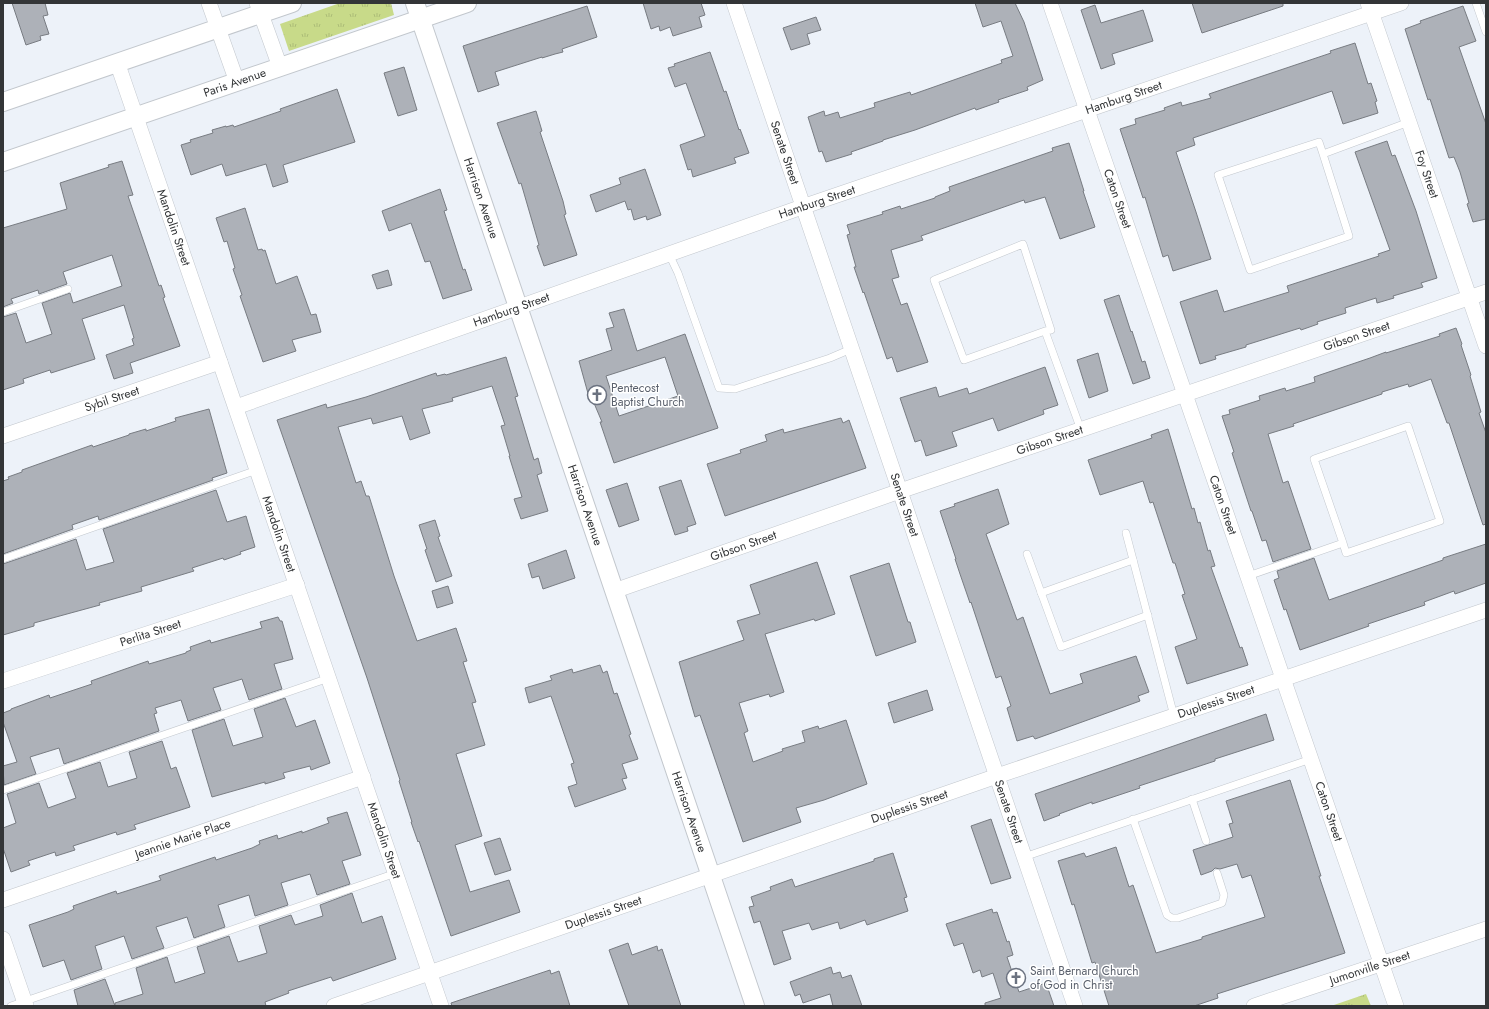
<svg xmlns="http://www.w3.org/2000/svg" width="1489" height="1009" font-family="Jost,sans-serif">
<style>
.grass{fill:url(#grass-tufts)}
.building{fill:#adb1b8;stroke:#787c82;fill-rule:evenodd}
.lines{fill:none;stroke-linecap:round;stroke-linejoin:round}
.service-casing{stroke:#c2c7cd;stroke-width:8}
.minor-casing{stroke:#c2c7cd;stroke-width:16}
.tertiary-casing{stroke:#c2c7cd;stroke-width:20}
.service{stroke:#fff;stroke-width:7}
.minor{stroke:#fff;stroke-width:15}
.tertiary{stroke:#fff;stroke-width:18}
.labels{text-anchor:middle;stroke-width:3;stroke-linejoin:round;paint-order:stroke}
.street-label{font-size:12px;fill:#333537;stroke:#fff}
.worship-label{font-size:12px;fill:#5b616d;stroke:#fff;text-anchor:start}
</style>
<defs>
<pattern id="grass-tufts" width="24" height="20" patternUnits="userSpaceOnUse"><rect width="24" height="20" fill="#c8da89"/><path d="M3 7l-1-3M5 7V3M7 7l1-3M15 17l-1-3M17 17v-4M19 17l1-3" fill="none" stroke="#acbc77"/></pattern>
</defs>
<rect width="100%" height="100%" fill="#edf2f9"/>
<!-- grass -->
<g class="grass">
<path d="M340,3H391L394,15L289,51L280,24Z"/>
<path d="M1366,994L1371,1006H1331Z"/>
</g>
<!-- building -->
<g class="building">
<path d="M12,3H45L48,15L43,16L49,34L40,36L41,40L26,45Z"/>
<path d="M643,3H701L705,15L699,17L702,27L673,36L670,27L660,31L659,26L651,29Z"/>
<path d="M975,3H1015L1024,22L1043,80L1027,87L1028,90L998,100L999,102L976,110L975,108L915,130L883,140V141L851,152L852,154L826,162L822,151L819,152L808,117L824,111L825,116L838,112L840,118L875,107L874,103L910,92L911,95L1002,63L1001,60L1013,56L1001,21L983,27Z"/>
<path d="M1192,3H1283V6L1202,33Z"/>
<path d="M1095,5L1101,23L1143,10L1153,41L1112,54L1115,64L1101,69L1081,10Z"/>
<path d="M587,6L597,37L562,49L563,52L555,54L542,58V57L495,72L499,85L478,92L463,46Z"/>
<path d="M1463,6L1476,41L1459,47L1486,124V219L1473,222L1467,204L1469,203L1460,172L1454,157L1449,158L1430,99L1428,100L1405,29L1421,23L1420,21Z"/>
<path d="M816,17L821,30L807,34L810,44L791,50L783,28Z"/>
<path d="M1355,43L1368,84L1371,83L1377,101L1375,102L1378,113L1343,124L1332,91L1193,138L1195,145L1176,152L1196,212L1211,259L1173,271L1168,255L1163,257L1145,197L1143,198L1120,129L1136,124L1135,119L1165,110L1164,108L1181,102L1182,106L1211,98L1209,94L1331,53L1330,51Z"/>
<path d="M710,52L724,92L726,91L739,130L740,129L749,153L734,158L736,163L693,177L691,169L688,170L680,145L705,136L686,83L675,87L668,68L675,66L674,64Z"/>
<path d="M404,67L417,110L398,116L384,73Z"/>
<path d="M337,89L355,142L283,165L288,182L273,187L266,164L226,176L222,164L191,175L181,145L191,142L190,140L213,133L212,130L226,126V127L233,125L234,127L281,111L280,109Z"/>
<path d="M536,111L542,131L540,132L563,201L566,214L564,215L577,255L544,266L537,246L539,245L521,183L519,184L497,123Z"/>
<path d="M1387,141L1392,156L1395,155L1416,211L1437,278L1421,283L1423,287L1393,296L1394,298L1377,303L1376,298L1345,308L1346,313L1317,322L1318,324L1301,330L1300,328L1246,345V347L1215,356L1216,359L1200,364L1180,302L1217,290L1224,312L1289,292L1287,286L1379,256L1378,254L1390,250L1355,152Z"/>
<path d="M1069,143L1084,191H1083L1095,227L1060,239L1045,197L1025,203L1024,200L921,236L923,240L891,250L899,277L892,279L901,305L907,303L928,362L897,372L892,357L887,359L864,292L863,293L854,267H856L847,235L850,234L847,225L883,214L882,212L900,206L901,209L935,198V197L950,191L949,187L1053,151L1052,148Z"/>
<path d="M122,161L133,195L128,196L159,286L161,285L165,297L163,298L180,346L130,363L133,373L114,379L106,355L134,345L132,339L134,338L124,305L82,319L95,359L51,373L50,370L23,379L24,383L3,390V317L16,313L26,343L52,334L42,303L70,293L73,303L122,286L112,255L63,272L67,284L39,294L38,290L11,299L13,303L3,307V228L67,209L60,183L109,167L108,165Z"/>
<path d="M645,169L661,215L647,220L646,216L634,220L631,209L628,210L625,201L596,212L590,195L621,184L619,178Z"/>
<path d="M440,189L447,210L444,211L463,270L465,269L472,290L443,299L430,261L425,262L411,223L389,231L382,211Z"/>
<path d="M245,208L258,250L262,249L263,251L265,250L276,284L297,276L311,315L316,314L321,332L292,340L296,351L263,362L240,296L242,295L233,269L235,268L227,241L224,242L216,218Z"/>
<path d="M388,270L392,285L377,289L372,275Z"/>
<path d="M1119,295L1131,332L1132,331L1142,362L1145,361L1150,378L1133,384L1104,300Z"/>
<path d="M624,309L637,351L685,334L718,428L614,463L600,422H602L591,396L589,397L579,361L612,350L606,329L614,327L609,313ZM665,357L678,396L619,416L606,376Z"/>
<path d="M1456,328L1462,344L1461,345L1471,375L1470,376L1481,412L1479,413L1486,433V524L1483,525L1449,423H1447L1431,379L1409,387L1408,384L1382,392V394L1293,424L1294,426L1268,434L1283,483L1288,481L1311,549L1273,562L1266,540L1262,541L1252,511H1251L1232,453L1234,452L1222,416L1230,414L1229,410L1260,400L1259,396L1285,388L1286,391L1315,382L1314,377L1370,358L1386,352V353L1440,336L1439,334Z"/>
<path d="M1098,353L1108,391L1089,398L1077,360Z"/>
<path d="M506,357L518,396L515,397L534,460L538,458L542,473L537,475L548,511L521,519L514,499L522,497L509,456H510L501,426L505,425L492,386L452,398L453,401L422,409L430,433L410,440L402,416L373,424L371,418L338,427L356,483L361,481L366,496H369L394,576L417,641L456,628L467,661L463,662L476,702L472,703L485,745L456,754L482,836L455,845L470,892L509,880L520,912L451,936L419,841L418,842L411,822H412L399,781L400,780L367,678L277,420L326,404L327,408L366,397L436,373L437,376L445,374L446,375Z"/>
<path d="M1045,367L1058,405L1043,410L1044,414L998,431L993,418L952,432L957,446L926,456L921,440L915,442L900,398L936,387L939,397L967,388L969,394Z"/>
<path d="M209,409L227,473L212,478L213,480L99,520L98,516L72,525L73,529L3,554V481L9,479L8,477L22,472V470L92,445L93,447L129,435V434L146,429V431L176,421L175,418Z"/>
<path d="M841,418L843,423L849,420L866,468L725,516L707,464L741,453L740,450L767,441L765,435L783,429L784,433Z"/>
<path d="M1168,429L1192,509L1194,508L1198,523L1200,522L1208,551L1210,550L1215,566L1211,567L1240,648L1242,647L1248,665L1187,684L1175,647L1197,639L1182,595L1185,594L1175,563H1173L1153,502L1150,503L1143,481L1100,495L1088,460L1152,438L1151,435Z"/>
<path d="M681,480L696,524L687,527L688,531L675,535L659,487Z"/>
<path d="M627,483L639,520L619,527L606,490Z"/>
<path d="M998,489L1009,524L986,534L1017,620L1023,617L1050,694L1083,683L1080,674L1136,656L1149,692L1138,696L1140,701L1049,734L1035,739L1033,736L1017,741L1007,708L1011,706L1001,676L996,678L971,602L970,603L960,574L955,559H956L940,511L955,506L954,504Z"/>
<path d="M216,490L227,522L246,516L255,547L240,552L241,554L224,560L223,558L192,568L194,571L141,587L142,591L99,603L100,605L34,623V626L3,635V564L76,539L86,570L114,562L103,529Z"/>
<path d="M435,520L440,536L438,537L452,576L436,582L425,550L427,549L419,525Z"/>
<path d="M1486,544V583L1455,594L1454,591L1424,602L1425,605L1368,624L1369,626L1300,650L1286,609L1284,610L1274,580L1279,578L1277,571L1314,558L1329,600L1443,560V558Z"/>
<path d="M566,550L575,578L543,589L539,576L532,578L528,564Z"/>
<path d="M817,562L835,614L815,621L814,619L765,634L784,692L770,697L769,694L739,703L748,731L744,733L753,762L783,751L782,749L805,742L802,731L818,726L819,729L846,720L867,784L824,800L796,808L801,822L743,842L700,715L695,717L679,662L744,640L737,621L760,614L750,585Z"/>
<path d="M889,563L908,622H910L916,642L876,656L850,576Z"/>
<path d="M448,586L453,603L437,608L432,591Z"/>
<path d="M278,617L280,621H282L293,659L274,664L282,689L249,700L242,679L213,688L221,710L188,721L181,700L155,708L157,713L154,714L159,731L64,764L59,748L30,757L36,774L4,785L3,766L17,762L3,722V713L11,710V709L49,695L50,698L92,684L91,681L148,661L149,664L186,653V652L191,650L190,647L210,640L211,643L262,628L260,622Z"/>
<path d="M600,665L603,673L607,671L614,694L617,693L631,734L629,735L638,759L622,764L627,778L622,779L626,789L575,807L568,787L577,784L571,764L574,763L551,696L529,703L525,688L552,680L550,676L572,669L573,673Z"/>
<path d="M927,690L933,710L894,723L888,703Z"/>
<path d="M285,698L296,727L315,720L330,763L311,770L310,766L283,773L285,778L265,784V782L212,797L192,730L224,719L233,746L263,737L254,709Z"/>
<path d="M1266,714L1274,740L1215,759V761L1139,786L1140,788L1092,804V802L1059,814L1060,815L1044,821L1035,794Z"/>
<path d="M162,741L171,769L176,767L190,807L134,825L136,829L117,835L116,832L73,846L75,850L56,856L55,852L28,861L30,865L11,872L3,848V828L16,823L7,794L39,783L48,808L76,798L67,773L100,762L108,787L137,778L129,752Z"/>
<path d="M1290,780L1321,876H1319L1345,953L1217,994L1218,998L1194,1006H1109L1095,962L1092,963L1074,904L1072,905L1058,861L1084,853L1086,857L1116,847L1129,887L1133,885L1156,953L1202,939V937L1265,917L1251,875L1242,878L1237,864L1220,869L1215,868L1212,871L1201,875L1193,850L1233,837L1229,824L1233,823L1226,801Z"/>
<path d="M347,812L361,855L342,861L350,884L317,895L310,874L281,883L288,905L255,916L249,895L218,905L225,927L194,938L187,917L156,927L164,948L132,959L124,936L95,946L102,969L71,980L64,960L43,967L29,925L68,912L74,909L73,906L116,891L117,894L161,880L159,876L215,857L216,860L252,848L260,844L259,841L277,835L278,839L302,831V833L329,823L327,818Z"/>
<path d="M991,819L1011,878L991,884L971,826Z"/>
<path d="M500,838L511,870L495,875L484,843Z"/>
<path d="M893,853L907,897L904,898L908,911L867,925L865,920L840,929L838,922L812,930L809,923L782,931L791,959L774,965L760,921L754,923L749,907L754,906L751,897L771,890L770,887L792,879L795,887L874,861V859Z"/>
<path d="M352,893L362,923L382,916L396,959L333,981L331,977L288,991L289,993L265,1002L266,1006H115V1003L143,994L136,968L167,957L175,983L205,973L197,947L229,936L238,962L267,953L259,926L291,915L295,925L323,916L320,905Z"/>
<path d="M992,909L993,913L997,912L1007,942L1009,941L1013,955L1007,957L1019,992L1046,983L1054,1006H985V1003L1001,998L993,973L982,977L980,970L973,973L963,943L954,946L946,924Z"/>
<path d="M628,943L632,955L657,946L658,951L662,949L681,1006H629L609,950Z"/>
<path d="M831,967L833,974L840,972L842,978L851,975L862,1006H833L830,994L803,1003L800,994L795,996L790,982Z"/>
<path d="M550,970L551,974L559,971L570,1006H452L451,1003Z"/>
<path d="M105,979L115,1006H78L74,990Z"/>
</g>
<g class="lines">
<defs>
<g id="service">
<path d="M1476,3L1486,32"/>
<path d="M1323,154L1319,142L1218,175L1250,270L1349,236L1323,154L1409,122"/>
<path d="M669,254L678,273L719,388L735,389L830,358L851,349"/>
<path d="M3,312L68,289"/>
<path d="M1045,331L1051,330L1023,244L934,280L964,360L1045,331L1081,430"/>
<path d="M1126,533L1174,716"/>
<path d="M1027,554L1061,647L1148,615"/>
<path d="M3,559L257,470"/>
<path d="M1248,576L1343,543L1314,459L1408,426L1440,521L1346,553L1343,543"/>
<path d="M1041,593L1133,560"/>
<path d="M3,790L329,678"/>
<path d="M1192,799L1206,841"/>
<path d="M1133,819L1167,915L1172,918H1178L1222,903L1224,895L1217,873"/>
<path d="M1024,857L1311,759"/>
<path d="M11,1006L396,873"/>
</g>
<g id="minor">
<path d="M209,3L237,82"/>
<path d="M257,3L280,67"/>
<path id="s1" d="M734,3L1075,1006"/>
<path id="s2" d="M1050,3L1396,1006"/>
<path id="s3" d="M1368,3L1486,346"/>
<path id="s4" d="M117,62L441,1006"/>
<path id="s5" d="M236,407L802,207L1401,3"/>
<path id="s6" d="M3,436L220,362"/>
<path id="s7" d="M614,591L900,491L1486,292"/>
<path id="s8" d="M3,681L297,585"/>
<path id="s9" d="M3,900L363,777"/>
<path d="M3,939L26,1006"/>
<path id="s10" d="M334,1006L997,776L1486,610"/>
<path id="s11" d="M1254,1006L1486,929"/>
</g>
<g id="tertiary">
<path id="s12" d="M415,3L755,1006"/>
<path d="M3,102L292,3"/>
<path id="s13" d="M3,162L467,3"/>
</g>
</defs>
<!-- service casing -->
<use href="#service" class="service-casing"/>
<!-- minor casing -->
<use href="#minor" class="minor-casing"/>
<!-- tertiary casing -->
<use href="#tertiary" class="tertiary-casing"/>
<!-- service -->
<use href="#service" class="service"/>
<!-- minor -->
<use href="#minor" class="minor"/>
<!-- tertiary -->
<use href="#tertiary" class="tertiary"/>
</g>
<!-- icons -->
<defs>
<symbol id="church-ring" viewBox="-11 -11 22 22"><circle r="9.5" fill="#fff" stroke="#6b7280" stroke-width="1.5"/><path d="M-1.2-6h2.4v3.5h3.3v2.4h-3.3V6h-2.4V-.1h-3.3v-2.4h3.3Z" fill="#6b7280"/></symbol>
</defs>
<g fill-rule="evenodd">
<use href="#church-ring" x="586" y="384" width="22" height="22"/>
<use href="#church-ring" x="1005" y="967" width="22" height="22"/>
</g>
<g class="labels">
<!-- street labels -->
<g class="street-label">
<text dy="4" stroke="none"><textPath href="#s13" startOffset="245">Paris Avenue</textPath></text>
<text dy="4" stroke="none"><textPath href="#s5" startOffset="940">Hamburg Street</textPath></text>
<text dy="4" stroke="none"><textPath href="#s1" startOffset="158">Senate Street</textPath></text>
<text dy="4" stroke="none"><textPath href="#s3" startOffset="181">Foy Street</textPath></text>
<text dy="4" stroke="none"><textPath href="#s12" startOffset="206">Harrison Avenue</textPath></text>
<text dy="4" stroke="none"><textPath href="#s2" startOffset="207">Caton Street</textPath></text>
<text dy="4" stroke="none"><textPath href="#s5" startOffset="616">Hamburg Street</textPath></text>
<text dy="4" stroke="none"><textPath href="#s4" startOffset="175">Mandolin Street</textPath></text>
<text dy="4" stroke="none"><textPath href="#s5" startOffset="292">Hamburg Street</textPath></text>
<text dy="4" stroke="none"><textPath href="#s7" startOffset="785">Gibson Street</textPath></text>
<text dy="4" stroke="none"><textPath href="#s6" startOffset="115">Sybil Street</textPath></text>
<text dy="4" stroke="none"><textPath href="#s7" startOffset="461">Gibson Street</textPath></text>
<text dy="4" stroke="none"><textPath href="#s2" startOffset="531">Caton Street</textPath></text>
<text dy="4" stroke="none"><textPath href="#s12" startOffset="530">Harrison Avenue</textPath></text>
<text dy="4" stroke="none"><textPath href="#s1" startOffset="530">Senate Street</textPath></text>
<text dy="4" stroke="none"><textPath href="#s4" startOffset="499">Mandolin Street</textPath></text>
<text dy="4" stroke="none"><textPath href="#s7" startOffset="137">Gibson Street</textPath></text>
<text dy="4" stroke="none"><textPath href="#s8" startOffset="155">Perlita Street</textPath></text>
<text dy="4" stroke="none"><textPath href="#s10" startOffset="933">Duplessis Street</textPath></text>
<text dy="4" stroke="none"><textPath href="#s10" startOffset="609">Duplessis Street</textPath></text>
<text dy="4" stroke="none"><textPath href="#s1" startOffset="854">Senate Street</textPath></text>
<text dy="4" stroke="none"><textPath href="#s2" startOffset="855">Caton Street</textPath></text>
<text dy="4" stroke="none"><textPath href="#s12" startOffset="854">Harrison Avenue</textPath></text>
<text dy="4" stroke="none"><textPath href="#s9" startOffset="190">Jeannie Marie Place</textPath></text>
<text dy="4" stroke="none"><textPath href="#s4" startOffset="823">Mandolin Street</textPath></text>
<text dy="4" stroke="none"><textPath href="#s10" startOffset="285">Duplessis Street</textPath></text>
<text dy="4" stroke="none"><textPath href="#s11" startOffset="122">Jumonville Street</textPath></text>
</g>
<!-- worship labels -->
<g class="worship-label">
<text x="611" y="392">Pentecost<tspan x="611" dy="14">Baptist Church</tspan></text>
<text x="1030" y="975">Saint Bernard Church<tspan x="1030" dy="14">of God in Christ</tspan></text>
</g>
</g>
<!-- border -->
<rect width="1489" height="1009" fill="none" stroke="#333537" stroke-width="8"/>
</svg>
